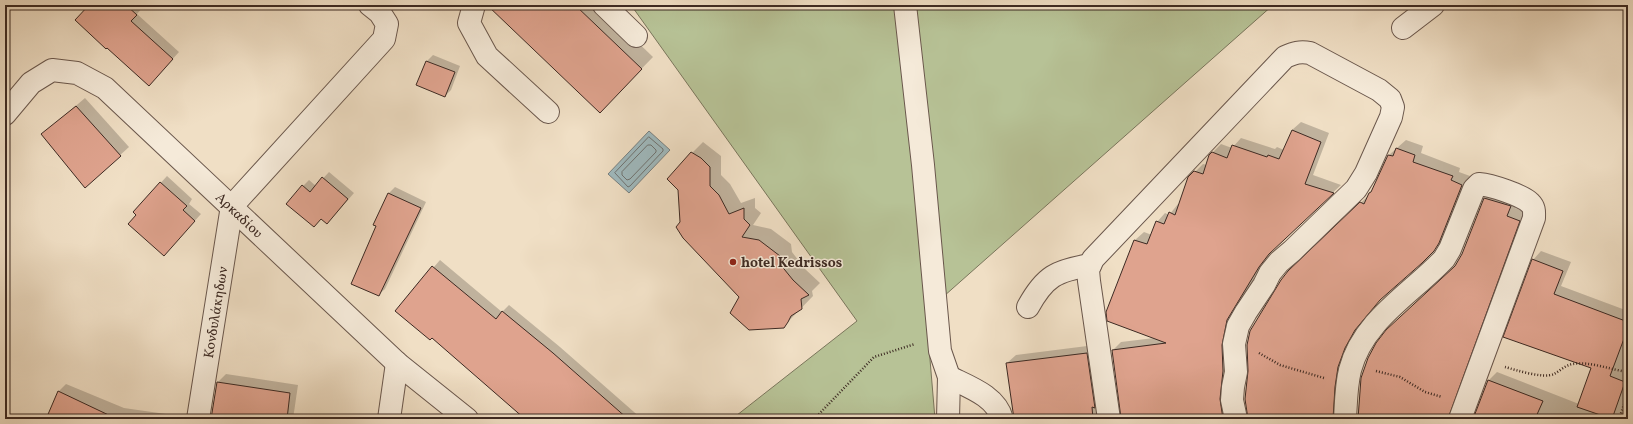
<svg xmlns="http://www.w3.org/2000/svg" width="1633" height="424" font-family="Vollkorn,serif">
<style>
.green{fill:#b7c296;stroke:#7a765c}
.water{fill:#9fbabf;stroke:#788081}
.shadow{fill:#0003}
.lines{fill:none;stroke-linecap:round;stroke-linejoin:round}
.shore{stroke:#6e7271;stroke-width:1}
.building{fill:#dfa38e;stroke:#3d2a23}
.minor-casing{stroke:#6a574c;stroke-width:24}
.path{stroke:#3d2a23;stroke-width:2.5;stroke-dasharray:1 2;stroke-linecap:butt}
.minor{stroke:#f5ead9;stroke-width:22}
.poi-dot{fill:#8f2418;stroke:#f5ead9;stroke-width:1.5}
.labels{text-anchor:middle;stroke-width:3;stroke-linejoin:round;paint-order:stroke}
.street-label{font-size:14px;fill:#3d2a23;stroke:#f5ead9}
.poi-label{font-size:14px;font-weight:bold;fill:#3d2a23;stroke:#f5ead9;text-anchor:start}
</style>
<rect width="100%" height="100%" fill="#f0dfc5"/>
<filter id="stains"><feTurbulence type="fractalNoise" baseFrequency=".005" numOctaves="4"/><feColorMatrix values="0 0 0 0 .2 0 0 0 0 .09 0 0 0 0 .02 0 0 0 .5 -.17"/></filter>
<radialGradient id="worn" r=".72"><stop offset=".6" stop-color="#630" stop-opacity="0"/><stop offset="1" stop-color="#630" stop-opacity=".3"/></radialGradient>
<!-- green -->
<path class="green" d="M631,5H1273L926,312L935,419H732L857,321Z"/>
<!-- water -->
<path class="water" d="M649,131L670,150L629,193L608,174Z"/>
<!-- shadow -->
<g class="shadow">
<path d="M91,5H139L142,8L137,14L179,52L155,78L107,46Z"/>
<path d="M496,5H599L653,57L611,100Z"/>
<path d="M433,55L460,66L451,90L445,96L427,61Z"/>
<path d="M85,98L129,147L85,187L43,134Z"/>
<path d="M1301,122L1329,133L1313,175L1341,185L1276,246L1267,258L1235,311V419H1122L1113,350L1121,342L1154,338L1107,312L1135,240L1144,232L1152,235L1157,222L1165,213L1169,215L1178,204L1180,205L1189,178L1203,164L1207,165L1210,155L1221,144L1232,148L1241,138L1275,149L1277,147L1284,150L1292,130Z"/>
<path d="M1406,140L1423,146L1421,153L1460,168L1459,172L1470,176L1447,234L1442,242L1374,306L1364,319L1354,337L1345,419H1248L1298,263L1369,195L1374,189L1389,155Z"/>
<path d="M703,142L721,156V175L730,184L741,203L755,198V208L761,213L753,225L771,229L791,244L792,252L805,269L820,283L812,291L813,296L783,327L740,296L681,223L692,153Z"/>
<path d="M329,172L354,193L333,217L303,186L309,180L316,186Z"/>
<path d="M167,176L192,199L189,204L201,214L170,248L134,212Z"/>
<path d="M395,187L426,202L385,289L378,295V226L374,224L389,193Z"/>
<path d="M1493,190L1518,198L1515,208L1527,213L1459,419H1357L1363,374L1399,318L1456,265L1463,254L1485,198Z"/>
<path d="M1541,251L1571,262L1561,286L1628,311V419H1474L1489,380L1497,372L1579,404L1592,367L1533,260Z"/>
<path d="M440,260L502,312L509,305L560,347L642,419H527L432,337L396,311Z"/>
<path d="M1095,345L1108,419H1014L1007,363L1016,355Z"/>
<path d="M226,374L298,385L293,419H211L217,383Z"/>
<path d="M66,384L124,408L166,414V419H47L58,392Z"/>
</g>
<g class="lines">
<!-- shore -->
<g class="shore">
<path d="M649,137L663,149V151L630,186L628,187L615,173Z"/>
<path d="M648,145H651L656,150V152L630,179L627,180L622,175V172Z"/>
</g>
</g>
<!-- building -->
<g class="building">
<path d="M89,5H126L137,15L131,21L173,59L149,86L107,48L106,49L75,20Z"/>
<path d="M487,5H575L642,69L600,113Z"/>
<path d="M426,61L455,72L445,97L416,85Z"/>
<path d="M76,106L121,156L85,188L41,134Z"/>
<path d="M1292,130L1321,142L1305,184L1334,193L1269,254L1259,267L1227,320L1222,345L1223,371L1220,399L1223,419L1121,418L1112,350L1166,343L1107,321L1106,312L1134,240L1147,244L1156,221L1164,224L1169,212L1175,215L1188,177L1194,171L1203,174L1209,155L1212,152L1227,158L1232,145L1267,157L1268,155L1279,159Z"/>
<path d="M1396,148L1415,155L1413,162L1453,176L1451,180L1462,185L1439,243L1434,251L1422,263L1380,300L1355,330L1345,348L1338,367L1335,387L1333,419H1248L1245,399L1248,371L1247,345L1250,331L1281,280L1288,271L1360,202L1364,204L1369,193L1371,192L1388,155L1393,156Z"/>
<path d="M691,152L701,158L710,167V186L719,195L729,214L744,208V219L750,225L742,237L759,240L780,256V264L793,280L809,295L801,299L802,309L791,316L788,322L784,328L749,330L730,313L739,297L683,238L676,227L680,222L678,190L667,179Z"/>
<path d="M322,177L348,199L327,224L321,219L314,227L286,204L302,185L310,192Z"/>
<path d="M160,182L187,206L183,210L195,221L164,256L128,224L136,215L133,212Z"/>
<path d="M388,193L421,208L379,296L351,284L376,226L373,225Z"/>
<path d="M1484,198L1511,206L1507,216L1520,221L1448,419H1358L1361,378L1368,358L1376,343L1386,330L1455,266L1462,254Z"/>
<path d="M1532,259L1563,271L1554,294L1628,322V328L1610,376L1625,382L1612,419L1577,407L1591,368L1503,337Z"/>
<path d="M432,266L496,319L502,311L553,353L628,419H525L432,338L430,340L395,311Z"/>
<path d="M1087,353L1095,408L1092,407L1093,419H1014L1006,363Z"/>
<path d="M1488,380L1543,401L1535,419H1473Z"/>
<path d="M217,382L290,393L287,419H211Z"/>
<path d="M58,391L117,419H46Z"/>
</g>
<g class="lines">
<defs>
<g id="minor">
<path d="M474,5L469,23L487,56L548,112"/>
<path d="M604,5L636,36"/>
<path d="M905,5L923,165L940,351L949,377L948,419"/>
<path d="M1403,28L1433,5"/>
<path id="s1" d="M5,114L31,83L52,70L77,73L105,88L397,363L467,419"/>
<path d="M1028,307C1045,276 1056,271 1090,265"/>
<path d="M949,377C969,387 996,396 1002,419"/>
<path id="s2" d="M198,419L232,206L384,39L387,24L380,13L370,5"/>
<path d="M389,419L397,363"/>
<path d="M1109,419L1089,281L1088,270L1093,259L1285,57C1294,53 1300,51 1310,53L1379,90L1390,99L1393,107L1391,117L1366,173L1356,189L1292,251L1279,262L1270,273L1264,285L1246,312L1238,326L1234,344L1236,372L1233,387L1232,400L1236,419"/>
<path d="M1345,419C1346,403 1346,386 1350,370C1363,320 1411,294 1444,259L1450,249L1474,189L1479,184C1491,185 1522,195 1530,203C1535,208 1534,212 1534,218L1460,419"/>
</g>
</defs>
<!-- minor casing -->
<use href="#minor" class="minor-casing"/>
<!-- path -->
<g class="path">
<path d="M1259,353L1280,365L1324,378"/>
<path d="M1505,367C1516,370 1543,379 1554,374C1560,371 1565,365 1573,364C1589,361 1612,370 1628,372"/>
<path d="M1376,371L1400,377L1425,392L1442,397"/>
<path d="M811,419L819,414L874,357L915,344"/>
<path d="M1619,419L1628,393"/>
</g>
<!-- minor -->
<use href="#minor" class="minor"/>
</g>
<!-- markers -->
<circle class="poi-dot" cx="733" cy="262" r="4"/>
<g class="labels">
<!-- street labels -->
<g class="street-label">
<text dy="5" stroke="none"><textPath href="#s1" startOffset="307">Αρκαδίου</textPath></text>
<text dy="5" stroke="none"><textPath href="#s2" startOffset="108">Κονδυλάκηδων</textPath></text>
</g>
<!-- poi labels -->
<g class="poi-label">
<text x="741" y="267">hotel Kedrissos</text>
</g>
</g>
<!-- margin -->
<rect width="1633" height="424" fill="none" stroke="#f0dfc5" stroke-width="20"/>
<rect x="6" y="6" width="1621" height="412" fill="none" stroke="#3d2a23" stroke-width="2"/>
<rect x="10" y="10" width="1613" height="404" fill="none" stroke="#3d2a23"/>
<rect width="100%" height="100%" filter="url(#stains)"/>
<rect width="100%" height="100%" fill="url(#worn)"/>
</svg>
